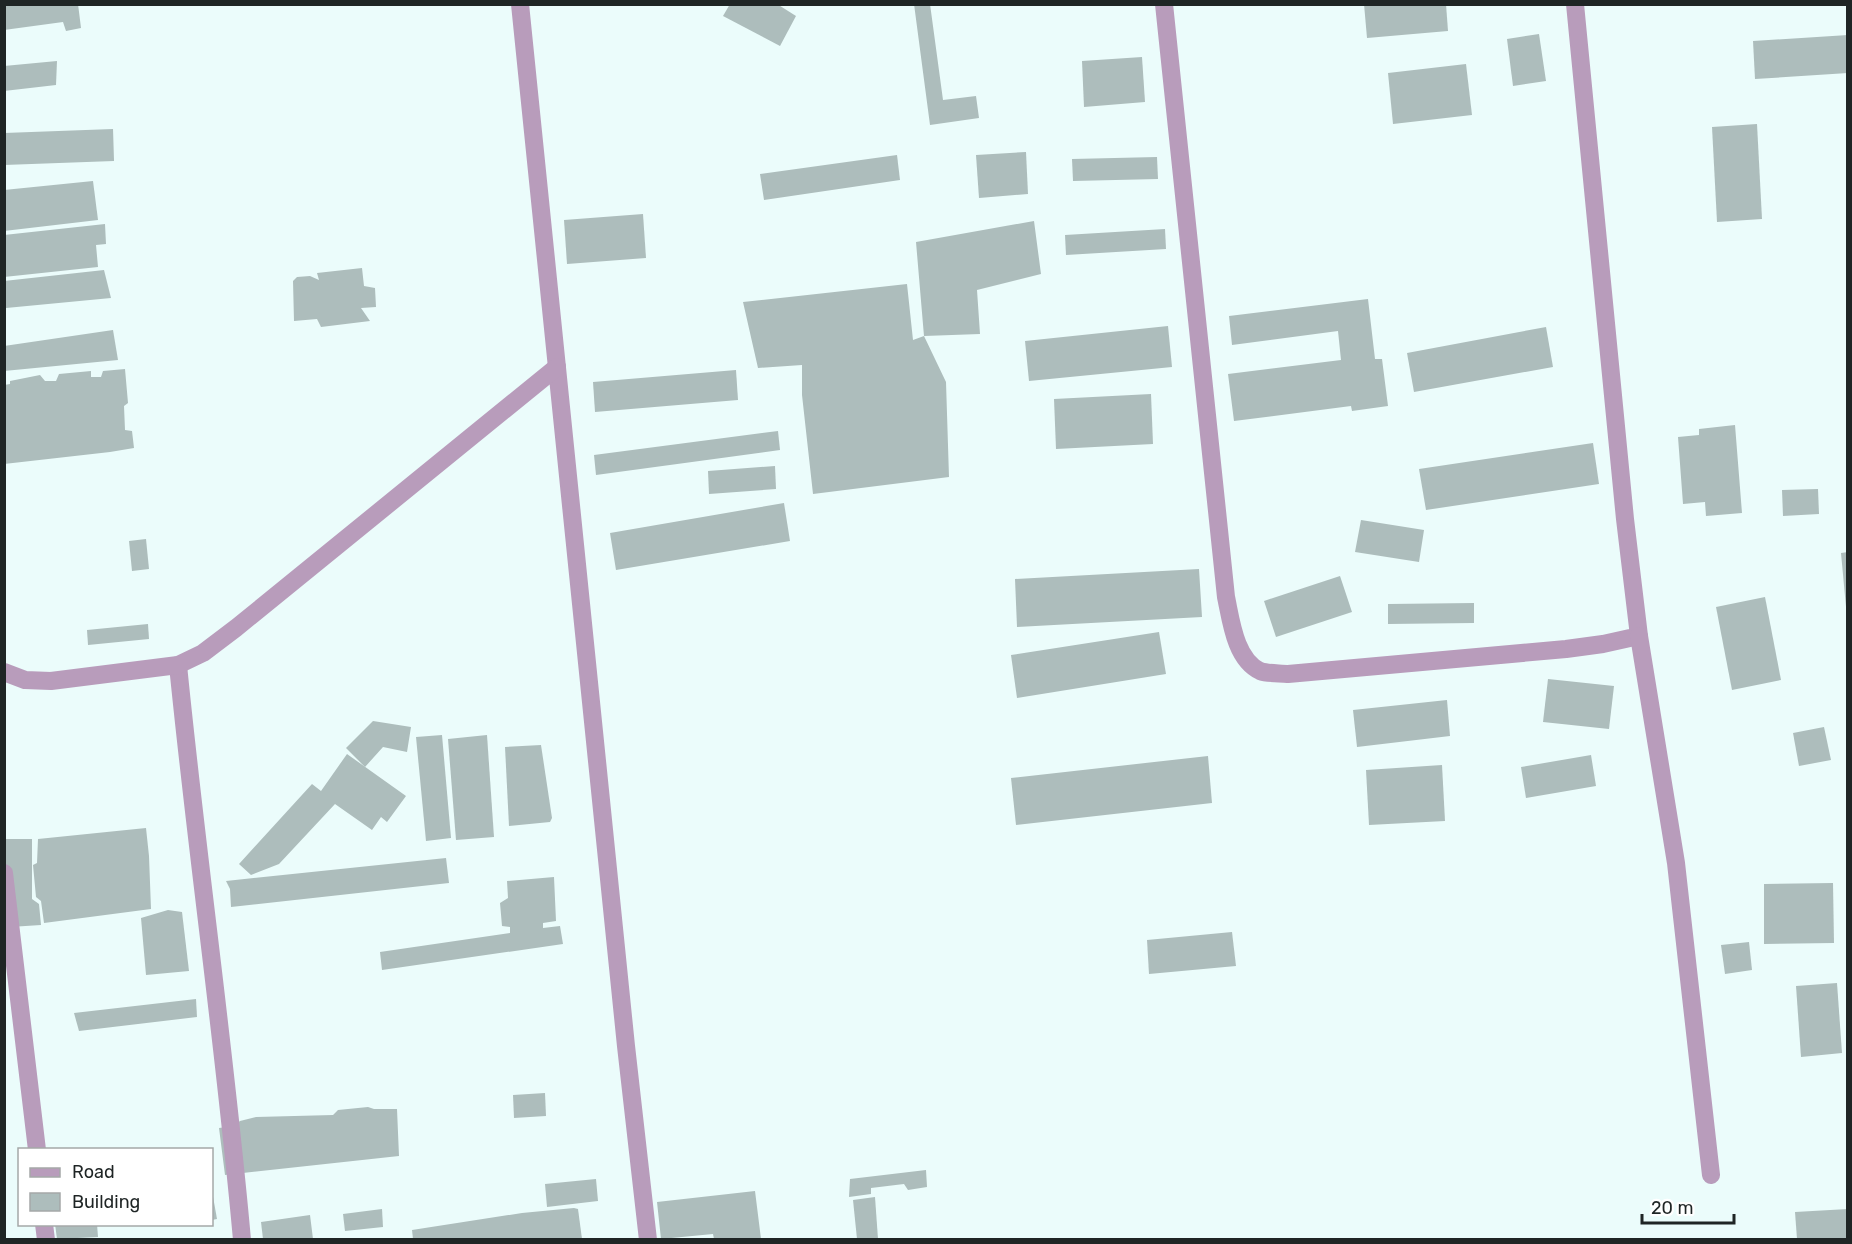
<svg xmlns="http://www.w3.org/2000/svg" width="1852" height="1244" font-family="Rubik,sans-serif">
<style>
.building{fill:#adbdbc}
.lines{fill:none;stroke-linecap:round;stroke-linejoin:round}
.street{stroke:#b89cbb;stroke-width:18}
</style>
<rect width="100%" height="100%" fill="#ebfcfb"/>
<!-- building -->
<g class="building">
<path d="M4,4H78L81,28L66,31L63,22L4,30Z"/>
<path d="M730,4H777L796,16L780,46L723,16Z"/>
<path d="M914,4H930L943,100L976,96L979,118L930,125Z"/>
<path d="M1364,4H1446L1448,31L1367,38Z"/>
<path d="M1539,34L1546,81L1513,86L1507,39Z"/>
<path d="M1848,35V73L1755,79L1753,41Z"/>
<path d="M1142,57L1145,102L1084,107L1082,61Z"/>
<path d="M57,61L56,85L4,91V66Z"/>
<path d="M1466,64L1472,115L1393,124L1388,73Z"/>
<path d="M1757,124L1762,219L1717,222L1712,127Z"/>
<path d="M113,129L114,161L4,165V133Z"/>
<path d="M1026,152L1028,194L979,198L976,155Z"/>
<path d="M897,155L900,180L764,200L760,174Z"/>
<path d="M1157,157L1158,179L1073,181L1072,159Z"/>
<path d="M93,181L98,220L4,231V190Z"/>
<path d="M643,214L646,258L567,264L564,220Z"/>
<path d="M1034,221L1041,274L977,290L980,334L924,336L916,242Z"/>
<path d="M105,224L106,244L96,245L98,267L4,277V235Z"/>
<path d="M1165,229L1166,249L1066,255L1065,235Z"/>
<path d="M362,268L364,286L375,288L376,307L361,308L370,321L321,327L317,319L294,321L293,281L297,277L310,276L319,280L317,273Z"/>
<path d="M104,270L111,298L6,308L4,281Z"/>
<path d="M907,284L913,340L924,336L946,382L949,477L813,494L802,395V365L758,368L743,302Z"/>
<path d="M1368,299L1375,359H1382L1388,406L1352,411L1351,406L1234,421L1228,374L1341,360L1338,331L1232,345L1229,316Z"/>
<path d="M1168,326L1172,367L1029,381L1025,341Z"/>
<path d="M1546,327L1553,367L1414,392L1407,353Z"/>
<path d="M113,330L118,360L4,371V346Z"/>
<path d="M125,369L128,403L124,406L125,430L132,431L134,448L110,452L4,464V385L10,384V381L40,375L45,381H56L59,374L91,371V377H101L103,371Z"/>
<path d="M736,370L738,400L595,412L593,382Z"/>
<path d="M1151,394L1153,444L1056,449L1054,399Z"/>
<path d="M1735,425L1742,513L1706,516L1705,502L1683,504L1678,437L1699,435V429Z"/>
<path d="M778,431L780,450L596,475L594,455Z"/>
<path d="M1593,443L1599,484L1426,510L1419,469Z"/>
<path d="M775,466L776,489L709,494L708,471Z"/>
<path d="M1818,489L1819,514L1783,516L1782,490Z"/>
<path d="M784,503L790,541L616,570L610,533Z"/>
<path d="M1361,520L1424,530L1419,562L1355,552Z"/>
<path d="M146,539L149,569L132,571L129,541Z"/>
<path d="M1848,552V607H1846L1841,553Z"/>
<path d="M1199,569L1202,617L1017,627L1015,579Z"/>
<path d="M1340,576L1352,612L1276,637L1264,601Z"/>
<path d="M1765,597L1781,680L1732,690L1716,607Z"/>
<path d="M1474,603V623L1388,624V604Z"/>
<path d="M148,624L149,639L88,645L87,630Z"/>
<path d="M1159,632L1166,674L1017,698L1011,655Z"/>
<path d="M1548,679L1614,686L1609,729L1543,722Z"/>
<path d="M1447,700L1450,736L1357,747L1353,710Z"/>
<path d="M373,721L411,727L407,752L383,747L365,767L346,748Z"/>
<path d="M1824,727L1831,760L1799,766L1793,733Z"/>
<path d="M442,735L451,838L426,841L416,737Z"/>
<path d="M487,735L494,837L456,840L448,739Z"/>
<path d="M541,745L552,818L550,822L509,826L505,747Z"/>
<path d="M347,754L406,796L387,822L381,817L372,830L335,804L279,864L251,875L239,864L312,784L321,791Z"/>
<path d="M1591,755L1596,786L1526,798L1521,767Z"/>
<path d="M1208,756L1212,803L1016,825L1011,778Z"/>
<path d="M1442,765L1445,821L1369,825L1366,770Z"/>
<path d="M146,828L149,856L151,909L44,923L41,901L36,897L33,865L37,863L38,839Z"/>
<path d="M6,839H32V899L39,904L41,925L10,927L5,852Z"/>
<path d="M446,858L449,883L231,907L230,889L226,881Z"/>
<path d="M554,877L556,921L543,923V928L560,926L563,944L382,970L380,952L510,933V927L502,926L500,903L508,898L507,881Z"/>
<path d="M1833,883L1834,943L1764,944V884Z"/>
<path d="M168,910L182,912L189,971L146,975L141,918Z"/>
<path d="M1232,932L1236,966L1149,974L1147,940Z"/>
<path d="M1749,942L1752,970L1725,974L1721,945Z"/>
<path d="M1837,983L1842,1053L1801,1057L1796,986Z"/>
<path d="M196,999L197,1017L79,1031L74,1013Z"/>
<path d="M545,1093L546,1116L514,1118L513,1095Z"/>
<path d="M368,1107L374,1109H397L399,1156L225,1175L219,1128L234,1126L240,1121L256,1117L333,1115L338,1110Z"/>
<path d="M926,1170L927,1187L908,1190L904,1184L871,1188V1194L849,1197L850,1179Z"/>
<path d="M596,1179L598,1201L547,1207L545,1184Z"/>
<path d="M212,1191L217,1219L212,1220Z"/>
<path d="M755,1191L761,1239H714L713,1234L661,1239L657,1202Z"/>
<path d="M875,1197L878,1239H857L853,1200Z"/>
<path d="M574,1208L578,1209L582,1239H413L412,1230L522,1213Z"/>
<path d="M382,1209L383,1227L345,1231L343,1214Z"/>
<path d="M1848,1209V1239H1797L1795,1212Z"/>
<path d="M310,1215L313,1239H263L261,1222Z"/>
<path d="M55,1224H97L98,1237L57,1239Z"/>
</g>
<g class="lines">
<!-- street -->
<g class="street">
<path d="M520,4L626,1046L648,1240"/>
<path d="M1164,4L1226,597C1231,620 1235,659 1260,671C1268,674 1280,673 1288,674L1566,649L1603,644L1639,636L1625,519L1575,4"/>
<path d="M1639,636L1676,863L1711,1175"/>
<path d="M178,665C197,857 225,1048 242,1240"/>
<path d="M4,672L25,680L51,681L178,665L203,653L236,628L557,367"/>
<path d="M4,873L37,1150"/>
<path d="M44,1224L46,1240"/>
</g>
</g>
<!-- border -->
<rect width="1852" height="1244" fill="none" stroke="#1f2525" stroke-width="12"/>
<!-- legend -->
<rect x="18" y="1148" width="195" height="78" fill="#ffffff" stroke="#a5a8a8" stroke-width="1.5"/>
<rect x="30" y="1168" width="30" height="9" fill="#b89cbb" stroke="#a5a8a8" stroke-width="1.5"/>
<text x="72" y="1178" font-size="18" fill="#1f2525">Road</text>
<rect x="30" y="1193" width="30" height="18" fill="#adbdbc" stroke="#a5a8a8" stroke-width="1.5"/>
<text x="72" y="1208" font-size="18" fill="#1f2525">Building</text>
<!-- scale -->
<path d="M1642 1214v9h92v-9" fill="none" stroke="#1f2525" stroke-width="3"/>
<text x="1651" y="1214" font-size="18" fill="#1f2525" stroke="#ffffff" stroke-width="4.5" paint-order="stroke">20 m</text>
</svg>
